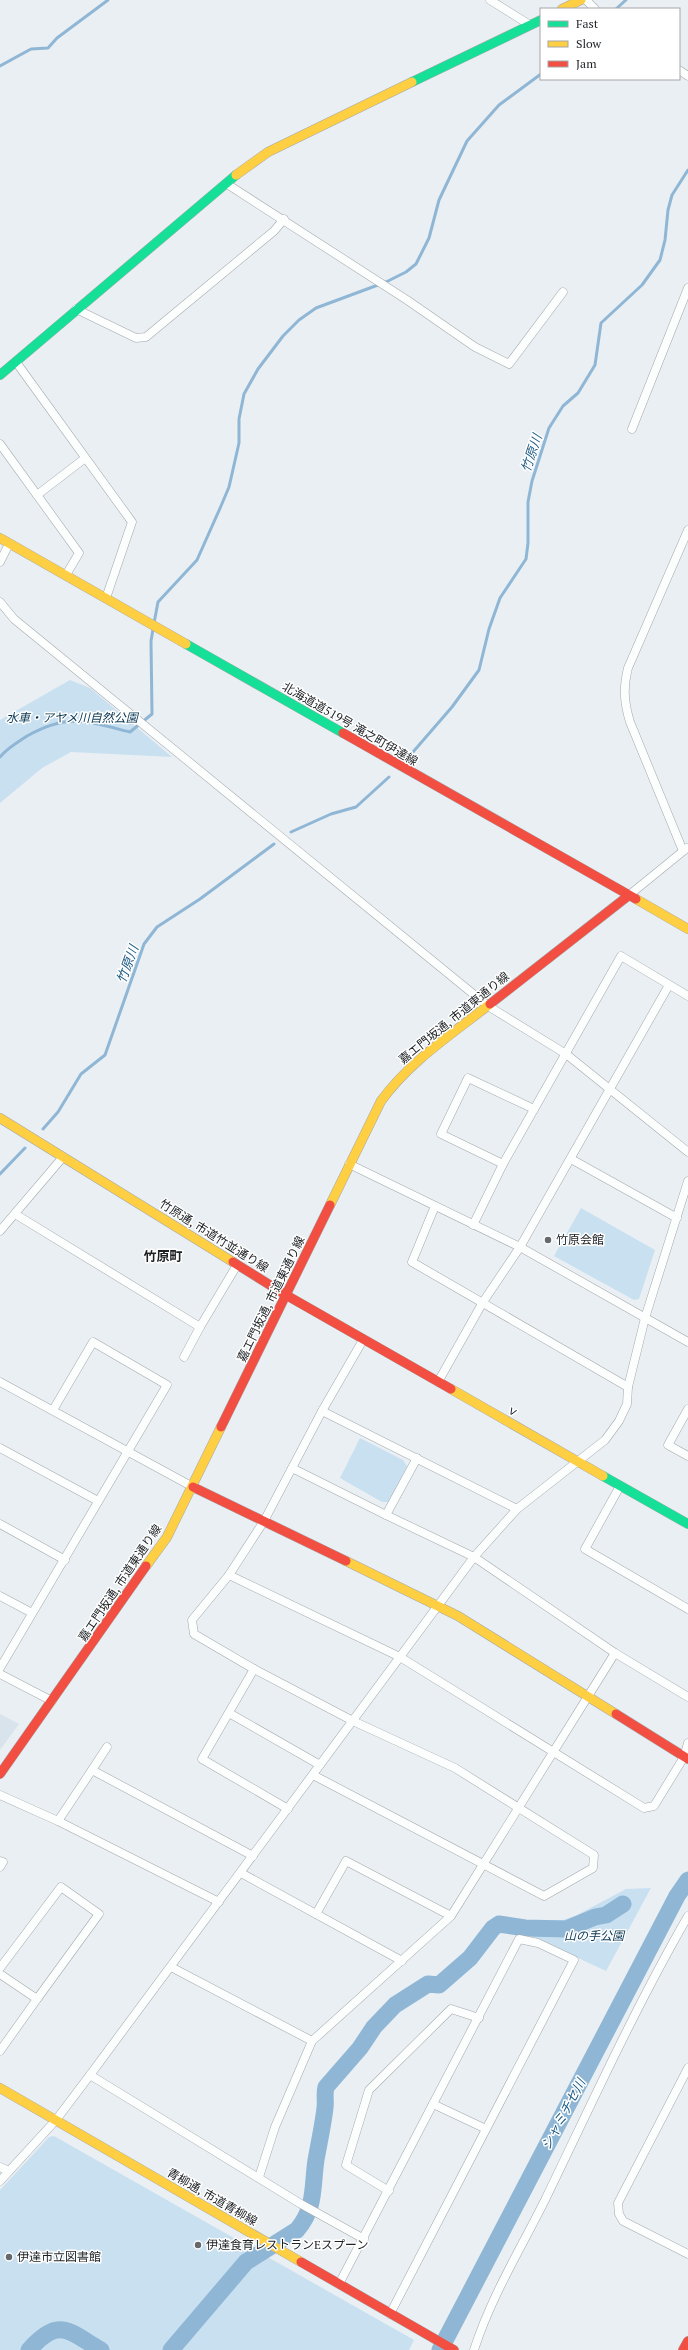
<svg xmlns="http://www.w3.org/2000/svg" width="688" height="2350" font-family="'PT Serif','Noto Sans JP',serif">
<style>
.built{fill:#d8e3ec}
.green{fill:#c9e0f1}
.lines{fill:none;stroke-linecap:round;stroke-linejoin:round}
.stream{stroke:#8fb7d5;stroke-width:3}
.river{stroke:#8fb7d5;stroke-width:17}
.street-casing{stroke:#a4a8ab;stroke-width:9}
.fast-casing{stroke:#a4a8ab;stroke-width:10}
.slow-casing{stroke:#a4a8ab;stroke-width:10}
.jam-casing{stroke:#a4a8ab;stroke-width:10}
.street{stroke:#fcfdfd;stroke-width:8}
.fast{stroke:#16e098;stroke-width:9}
.slow{stroke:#ffcf43;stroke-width:9}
.jam{stroke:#f24e42;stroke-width:9}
.poi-dot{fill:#65696c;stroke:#fff;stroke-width:1.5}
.labels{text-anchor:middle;stroke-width:3;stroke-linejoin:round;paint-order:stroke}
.park-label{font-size:12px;font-style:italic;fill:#083652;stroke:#fff}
.street-label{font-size:12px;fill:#1d2124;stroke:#fff}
.poi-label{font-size:12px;fill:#1d2124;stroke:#fff;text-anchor:start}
.water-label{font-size:13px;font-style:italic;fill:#1c5b83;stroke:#fff}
.neighbourhood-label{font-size:13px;font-weight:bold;fill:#1d2124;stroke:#fff}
</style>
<rect width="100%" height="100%" fill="#eaeff3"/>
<!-- built -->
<path class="built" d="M0,1714L19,1724L0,1750Z"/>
<!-- green -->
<g class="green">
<path d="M70,680L90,688L172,757L71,752L42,768L0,803V720Z"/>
<path d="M581,1208L655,1250L639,1299L634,1300L554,1256Z"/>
<path d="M360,1438L403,1460L407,1466L389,1502H382L340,1478Z"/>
<path d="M651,1888L606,1971L533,1937L534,1920H563L575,1916L626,1889Z"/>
<path d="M54,2136L414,2340L409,2350H0V2190L49,2137Z"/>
</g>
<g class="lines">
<!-- stream -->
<g class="stream">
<path d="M616,9L626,0"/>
<path d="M0,66L31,49L48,48L57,38L108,0"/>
<path d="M154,623L158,602L197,560L221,506L229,487L239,443V419L244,394L258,369L283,336L299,320L316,308L386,282L406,272L416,264L429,238L439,200L467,141L499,105L541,74"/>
<path d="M413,752L452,707L479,670L489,629L500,598L526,559L528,543V502L532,481L549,428L563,406L578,393L595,365L601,323L642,285L660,260L665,240L668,210L672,195L688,170"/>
<path d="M0,757C6,749 18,742 27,736C68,713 86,721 130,732L152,714L151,641L153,629"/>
<path d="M291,832L331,814L356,807L389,777"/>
<path d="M43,1129L58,1112L81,1074L105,1055L144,944L157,927L200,899L274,844"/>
<path d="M0,1174L25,1148"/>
</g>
<!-- river -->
<g class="river">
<path d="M29,2350C59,2316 68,2331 101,2350"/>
<path d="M171,2350L246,2262L297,2230C316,2208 312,2186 316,2160C319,2143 323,2125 325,2108C326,2100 324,2095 326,2087L360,2048L374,2027L395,2005L428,1984L439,1985L470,1958L493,1928L499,1924L525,1928L566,1929L595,1917L606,1915L623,1904"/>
<path d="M440,2350L677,1896L688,1880"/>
</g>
<defs>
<g id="street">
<path d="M490,0L530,25"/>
<path d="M586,0L595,9"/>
<path d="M679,70L688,76"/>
<path d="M227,184L407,300L475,347L509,364L563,292"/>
<path d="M76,309L136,338L146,337L274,231L284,219"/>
<path d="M16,362L132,522L106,598"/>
<path d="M632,429L688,288"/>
<path d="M0,444L79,553L66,575"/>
<path d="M37,495L84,459"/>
<path d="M0,562L9,544"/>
<path d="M0,602L14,619L488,1006L566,1054L688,1152"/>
<path d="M683,851L630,722C624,702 623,688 628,668L688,530"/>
<path d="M628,896L687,848"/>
<path d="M571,1159L677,1218"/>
<path d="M349,1164L520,1247L688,1342"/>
<path d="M503,1164L441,1134L468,1078L534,1109"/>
<path d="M435,1206L412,1262L628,1387"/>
<path d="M15,1214L200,1327L237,1265"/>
<path d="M473,1225L503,1164L621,956L688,996"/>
<path d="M0,1231L63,1157"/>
<path d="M363,1340L322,1411L517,1509"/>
<path d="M184,1357L200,1327"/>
<path d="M0,1382L193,1487"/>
<path d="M438,1382L483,1302L520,1247L669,985"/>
<path d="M688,1409L668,1445L688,1456"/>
<path d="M0,1448L98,1501"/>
<path d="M417,1458L386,1515L474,1557L615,1653L688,1697"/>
<path d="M292,1468L322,1411"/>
<path d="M620,1486L585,1549L688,1609"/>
<path d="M0,1524L65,1560"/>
<path d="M229,1575L400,1657L644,1808L654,1806L684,1757L688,1743"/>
<path d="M0,1596L32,1613"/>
<path d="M0,1668L167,1385L93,1342L53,1410"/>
<path d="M254,1669L202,1759L288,1809"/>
<path d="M0,1674L52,1701"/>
<path d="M229,1713L320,1765"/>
<path d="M92,1770L107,1747"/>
<path d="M313,1775L544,1896L593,1868L594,1855L455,1768L353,1721L254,1669L194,1634L192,1620L229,1575L264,1521L292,1468L386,1515"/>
<path d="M0,1795L58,1821L219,1902"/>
<path d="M58,1821L92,1770L253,1856"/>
<path d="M0,1861L3,1862L0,1867"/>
<path d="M241,1873L402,1961"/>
<path d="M316,1914L346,1861L451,1916"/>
<path d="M171,1967L312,2041"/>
<path d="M0,1968L61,1887L99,1914L37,1999"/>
<path d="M0,1974L37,1999L0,2051"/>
<path d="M688,2068L618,2203L619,2214L623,2221L688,2254"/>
<path d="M90,2075L301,2204L364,2239"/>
<path d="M433,2104L486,2129"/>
<path d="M0,2167L9,2171"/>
<path d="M259,2177L275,2127L312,2041L451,1916L615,1653"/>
<path d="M0,2181L56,2120L90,2075L474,1557L517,1509L605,1440L619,1421L627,1404L628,1387L645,1318L688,1181"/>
<path d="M389,2191L346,2165L369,2090L451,2009L479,2018"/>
<path d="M339,2284L519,1939L538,1943L574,1960L390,2314"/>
<path d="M474,2350C491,2297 520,2250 545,2200C591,2105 635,2008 688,1916"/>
</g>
<g id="fast">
<path d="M412,82L541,20"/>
<path d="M0,375L236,175"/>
<path d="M186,644L343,733"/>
<path d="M603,1476L688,1524"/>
</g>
<g id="slow">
<path d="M562,9L581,0"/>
<path d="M236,175L268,152L412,82"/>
<path d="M0,538L186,644"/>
<path d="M636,899L688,929"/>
<path d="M0,1118L233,1262"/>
<path d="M330,1205L381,1101C410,1061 452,1034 490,1004"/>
<path d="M451,1389L603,1476"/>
<path d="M346,1561L458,1616L616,1714"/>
<path d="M146,1566L167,1537L221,1427"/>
<path d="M0,2088L301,2262"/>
</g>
<g id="jam">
<path d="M343,733L636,899"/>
<path d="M490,1004L628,896"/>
<path d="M233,1262L286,1295L451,1389"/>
<path d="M221,1427L330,1205"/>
<path d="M193,1487L346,1561"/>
<path d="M616,1714L688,1759"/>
<path d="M0,1774L146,1566"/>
<path d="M301,2262L454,2350"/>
<path d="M683,2350L688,2341"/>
</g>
</defs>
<!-- street casing -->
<use href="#street" class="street-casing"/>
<!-- fast casing -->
<use href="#fast" class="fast-casing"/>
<!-- slow casing -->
<use href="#slow" class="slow-casing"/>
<!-- jam casing -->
<use href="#jam" class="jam-casing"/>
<!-- street -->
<use href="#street" class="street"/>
<!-- fast -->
<use href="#fast" class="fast"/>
<!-- slow -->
<use href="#slow" class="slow"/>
<!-- jam -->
<use href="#jam" class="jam"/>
</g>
<!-- markers -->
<g class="poi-dot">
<circle cx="548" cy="1240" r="4"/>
<circle cx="198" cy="2245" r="4"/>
<circle cx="9" cy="2257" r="4"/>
</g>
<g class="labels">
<!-- park labels -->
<g class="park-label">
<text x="72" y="722">水車・アヤメ川自然公園</text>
<text x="594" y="1940">山の手公園</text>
</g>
<!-- street labels -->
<g class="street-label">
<text transform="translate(350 724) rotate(30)" y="4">北海道道519号 滝之町伊達線</text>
<text transform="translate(454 1018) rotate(-39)" y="4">嘉エ門坂通, 市道東通り線</text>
<text transform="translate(214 1236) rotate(32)" y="4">竹原通, 市道竹並通り線</text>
<text transform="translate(271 1299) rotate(-64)" y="4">嘉エ門坂通, 市道東通り線</text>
<text transform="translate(513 1411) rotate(30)" y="4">ｖ</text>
<text transform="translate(120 1583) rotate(-56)" y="4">嘉エ門坂通, 市道東通り線</text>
<text transform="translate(212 2197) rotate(30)" y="4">青柳通, 市道青柳線</text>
</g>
<!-- poi labels -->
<g class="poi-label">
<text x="556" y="1244">竹原会館</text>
<text x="206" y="2249">伊達食育レストランEスプーン</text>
<text x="17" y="2261">伊達市立図書館</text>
</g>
<!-- water labels -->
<g class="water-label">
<text transform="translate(531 453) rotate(-71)" y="5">竹原川</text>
<text transform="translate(127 964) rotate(-70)" y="5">竹原川</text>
<text transform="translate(563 2114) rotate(-62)" y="5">シャミチセ川</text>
</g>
<!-- neighbourhood labels -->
<g class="neighbourhood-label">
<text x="163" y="1261">竹原町</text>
</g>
</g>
<!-- legend -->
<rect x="540" y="8" width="140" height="72" fill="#ffffff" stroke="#a5a6a7"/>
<rect x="548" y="21" width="20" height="6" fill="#16e098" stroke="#a5a6a7"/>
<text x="576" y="28" font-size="12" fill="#1d2124">Fast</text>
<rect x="548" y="41" width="20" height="6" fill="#ffcf43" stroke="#a5a6a7"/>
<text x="576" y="48" font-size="12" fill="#1d2124">Slow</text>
<rect x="548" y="61" width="20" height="6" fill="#f24e42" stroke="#a5a6a7"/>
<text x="576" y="68" font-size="12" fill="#1d2124">Jam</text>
</svg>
